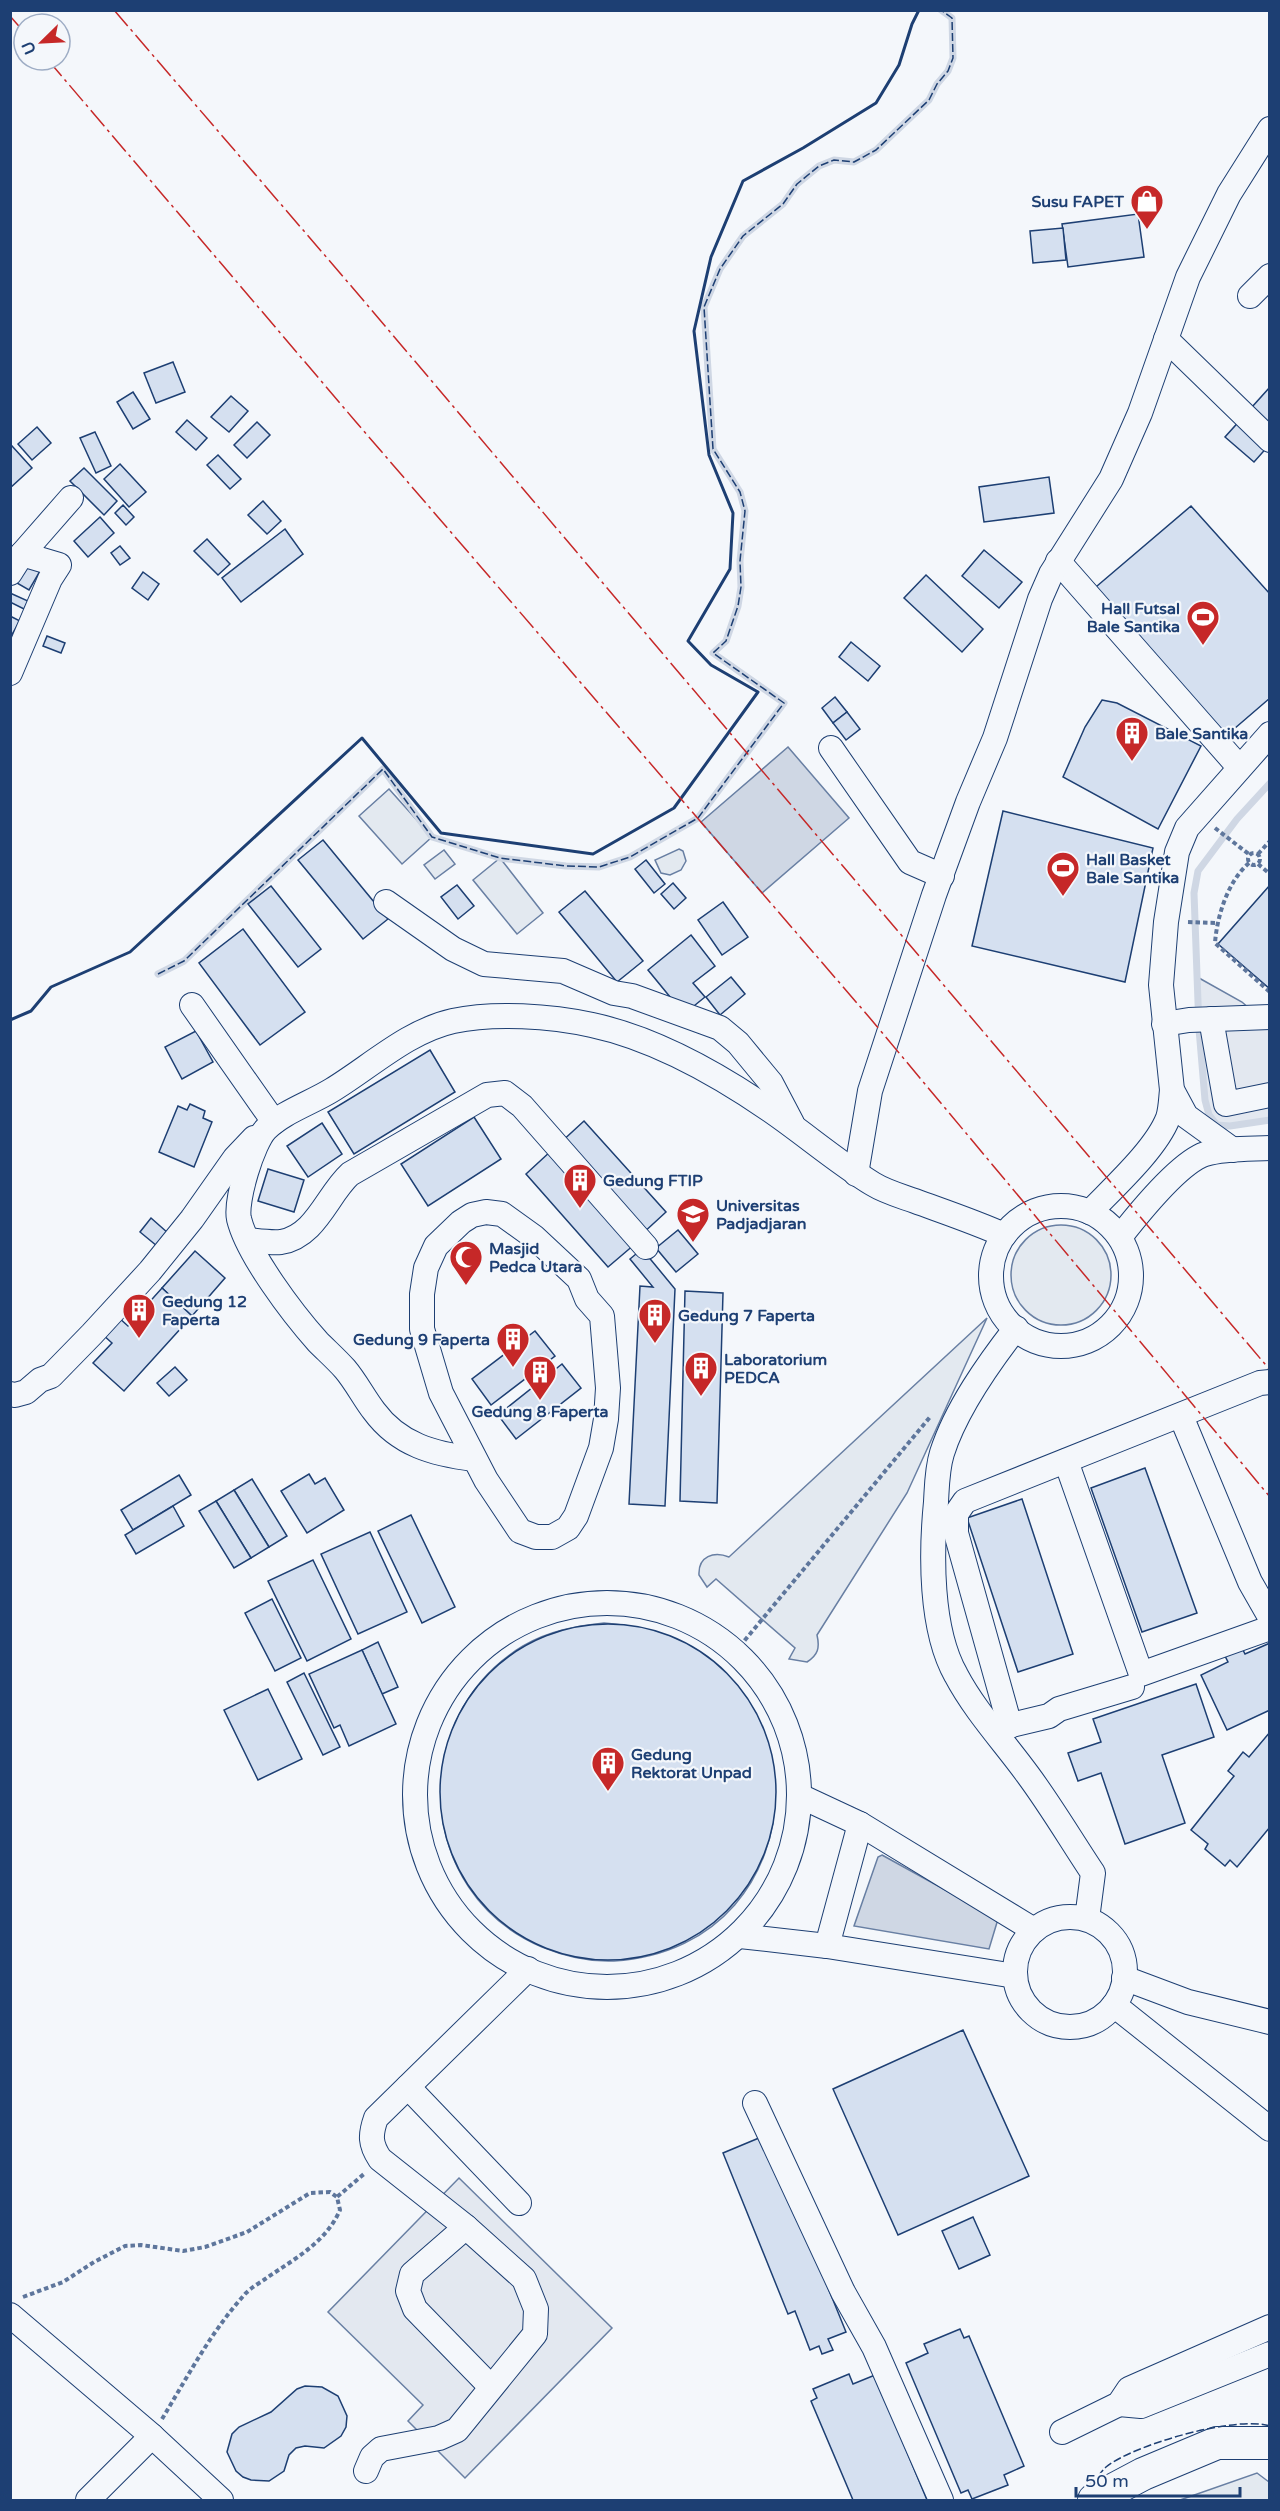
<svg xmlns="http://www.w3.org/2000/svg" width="1280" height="2511" font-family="'Varela Round',sans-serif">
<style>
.green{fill:#e3e9f0;stroke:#687fa3;stroke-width:1.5;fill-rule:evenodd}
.parking{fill:#e3e8f0;stroke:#687fa3;stroke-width:1.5}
.water{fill:#cfd7e4;stroke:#687fa3;stroke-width:1.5}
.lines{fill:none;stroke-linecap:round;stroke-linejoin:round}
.stream{stroke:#cfd7e4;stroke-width:7}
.building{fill:#d5e0f0;stroke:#1d3f73;stroke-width:1.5}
.minor-casing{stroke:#1d3f73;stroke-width:26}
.major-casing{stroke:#1d3f73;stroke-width:34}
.path{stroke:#5e769c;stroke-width:4;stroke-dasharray:4.5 3;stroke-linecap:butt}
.minor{stroke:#f4f7fb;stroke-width:24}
.major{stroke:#f4f7fb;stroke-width:32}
.fence{stroke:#1d3f73;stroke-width:1.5;stroke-dasharray:8 3;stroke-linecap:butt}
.wall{stroke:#1d3f73;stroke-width:3}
.power{stroke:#c62828;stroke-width:1.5;stroke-dasharray:21 4.5 3 4.5;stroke-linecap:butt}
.labels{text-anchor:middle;stroke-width:4.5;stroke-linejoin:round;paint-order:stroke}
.poi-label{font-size:16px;font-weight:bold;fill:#1d3f73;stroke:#f4f7fb;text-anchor:start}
</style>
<rect width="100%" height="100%" fill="#f4f7fb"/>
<!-- green -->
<g class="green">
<path d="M389,789L432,837L402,864L359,816Z"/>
<path d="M679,849L683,851L686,861L681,870L670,875L661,873L655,860Z"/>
<path d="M444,850L455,864L435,879L424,865Z"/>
<path d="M500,858L543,913L517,934L473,880Z"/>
<circle cx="1061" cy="1275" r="50"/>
<path d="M987,1318L907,1493L817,1635C820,1648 818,1655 807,1662L789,1659L795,1648L716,1579L707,1587L699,1575C698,1556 714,1551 729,1557Z"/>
<path d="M604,1623C834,1639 827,1948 614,1961C589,1962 564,1956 542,1947C414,1893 407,1716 523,1646C548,1631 576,1626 604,1623ZM567,1675C575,1697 588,1706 605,1685C630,1685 657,1695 675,1711L649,1739C597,1696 531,1744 545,1809L491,1829C469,1760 504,1703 567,1675ZM684,1720L695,1733L706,1724C719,1746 728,1770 726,1795H710L709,1811L702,1833L666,1816C674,1792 673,1769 657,1748ZM551,1822C583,1863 626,1864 661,1826L697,1843L682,1859C657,1860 661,1876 673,1891C630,1924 559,1916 522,1877L533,1869L535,1863L529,1850C518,1846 514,1850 505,1856L497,1843Z"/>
<path d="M1257,2473L1269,2482V2500H1180Z"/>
</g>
<!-- parking -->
<g class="parking">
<path d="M1199,978L1242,1002L1269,1026V1120L1230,1126L1217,1125L1209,1115L1205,1100L1199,1029Z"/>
<path d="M459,2178L612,2328L465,2478L408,2421L423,2405L328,2312Z"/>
</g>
<!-- water -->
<g class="water">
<path d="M788,747L849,818L762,893L701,822Z"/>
<path d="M882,1855L998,1919L989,1949L854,1926L878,1857Z"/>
</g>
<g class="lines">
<!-- stream -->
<g class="stream">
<path d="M1270,783L1237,819L1198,871L1194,893L1199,1029L1205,1100L1209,1115L1217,1125L1230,1126L1270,1120"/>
<path d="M158,974L184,961L383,769L432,837L500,858L566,866L599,867L630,857L698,818L784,703L713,653L726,641L738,606L741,587L740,561L745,511L740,492L713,449L704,307L720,269L743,236L783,204L797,184L819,166L834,160L854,162L876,150L929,100L937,84L948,71L953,58L952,18L941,10"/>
</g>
</g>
<!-- building -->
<g class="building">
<path d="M1138,214L1144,257L1068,267L1062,224Z"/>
<path d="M1063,228L1066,260L1033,263L1030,231Z"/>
<path d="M173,362L185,392L156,403L144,373Z"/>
<path d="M1270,387V444L1254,462L1225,437Z"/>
<path d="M133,392L150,419L133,429L117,402Z"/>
<path d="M231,396L248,411L229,432L211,417Z"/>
<path d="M187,420L207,438L196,450L176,432Z"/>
<path d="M257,422L270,435L247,458L234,445Z"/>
<path d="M37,427L51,443L32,460L18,444Z"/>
<path d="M95,432L111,466L96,473L80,438Z"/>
<path d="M12,446L32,468L10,488V447Z"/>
<path d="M218,455L241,479L230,489L207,465Z"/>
<path d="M120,464L146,492L129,507L104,479Z"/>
<path d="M84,468L117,501L104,515L70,481Z"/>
<path d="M1049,477L1054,513L984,522L979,487Z"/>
<path d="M263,501L281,521L267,534L248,515Z"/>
<path d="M123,505L134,517L126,525L115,513Z"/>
<path d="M1191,506L1270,594V698L1220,741L1090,592Z"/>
<path d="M100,517L114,533L88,557L74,541Z"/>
<path d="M285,529L303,554L241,602L222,578Z"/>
<path d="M207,539L230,564L218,575L194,551Z"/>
<path d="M120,546L130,558L120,565L111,553Z"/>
<path d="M984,550L1022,582L999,608L962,576Z"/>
<path d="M24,555L43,566L29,590L10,579Z"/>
<path d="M143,572L159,584L148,600L132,588Z"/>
<path d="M926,575L983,629L962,652L904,598Z"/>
<path d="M10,593L28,601L24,609L10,602Z"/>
<path d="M10,616L20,621L10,638Z"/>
<path d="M47,636L65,643L61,653L43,646Z"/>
<path d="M851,642L880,666L868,681L839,657Z"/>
<path d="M835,697L847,712L833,723L822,708Z"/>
<path d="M1102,700L1117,703L1201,746L1158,829L1063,777L1085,727Z"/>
<path d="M847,712L860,729L846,740L833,723Z"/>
<path d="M1003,811L1153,848L1125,982L972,946Z"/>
<path d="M323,840L388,919L363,939L298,860Z"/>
<path d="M646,860L665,884L654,893L635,869Z"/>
<path d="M673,883L686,898L674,909L661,894Z"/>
<path d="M457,885L474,906L458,919L441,897Z"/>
<path d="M1270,885V989L1218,944Z"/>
<path d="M271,886L321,949L298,967L248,904Z"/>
<path d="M585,891L643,961L617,982L559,912Z"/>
<path d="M723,902L748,937L722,955L698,920Z"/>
<path d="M243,929L305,1012L260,1045L199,963Z"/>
<path d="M691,935L715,966L693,983L705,997L684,1014L648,970Z"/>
<path d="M731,977L745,994L720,1015L706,997Z"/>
<path d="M196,1031L213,1062L182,1079L165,1047Z"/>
<path d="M430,1050L455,1092L354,1154L328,1112Z"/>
<path d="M190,1104L205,1111L203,1118L212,1122L194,1167L159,1152L178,1106L187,1110Z"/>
<path d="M474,1117L501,1159L428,1206L401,1164Z"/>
<path d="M584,1121L666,1212L641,1235L559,1144Z"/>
<path d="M322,1123L342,1154L308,1177L287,1146Z"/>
<path d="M552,1150L635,1244L608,1267L526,1174Z"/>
<path d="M268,1169L304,1180L294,1212L258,1201Z"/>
<path d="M151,1218L168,1233L157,1246L140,1232Z"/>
<path d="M678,1230L698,1254L676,1272L656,1248Z"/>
<path d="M642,1249L675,1289L665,1506L629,1504L640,1286L653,1287L630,1259Z"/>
<path d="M195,1251L225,1278L192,1316L162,1288Z"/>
<path d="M162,1288L192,1316L124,1391L93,1363L112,1343L102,1334L118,1317L128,1326Z"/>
<path d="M685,1291L723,1293L717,1503L680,1501Z"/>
<path d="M535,1331L555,1356L491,1405L472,1379Z"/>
<path d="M562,1364L581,1388L516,1439L498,1415Z"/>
<path d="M175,1367L187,1380L169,1396L157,1383Z"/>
<path d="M1145,1468L1197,1613L1142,1632L1091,1488Z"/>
<path d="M309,1474L315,1484L325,1478L344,1510L307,1533L281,1491Z"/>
<path d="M179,1475L191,1495L133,1530L121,1510Z"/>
<path d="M252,1479L287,1536L269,1547L234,1490Z"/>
<path d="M234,1490L269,1547L251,1558L216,1501Z"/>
<path d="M1022,1499L1073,1654L1018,1672L967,1518Z"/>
<path d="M216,1501L251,1558L234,1568L199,1511Z"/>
<path d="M173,1506L184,1526L136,1554L125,1535Z"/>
<path d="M411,1515L455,1607L422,1623L378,1531Z"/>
<path d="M370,1532L407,1612L358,1634L321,1554Z"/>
<path d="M313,1560L351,1639L307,1661L268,1581Z"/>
<path d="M272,1599L301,1658L275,1671L245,1613Z"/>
<circle cx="608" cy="1792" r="168"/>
<path d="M378,1642L398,1687L382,1694L362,1650Z"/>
<path d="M1270,1643V1710L1227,1730L1201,1675L1228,1662L1223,1652L1240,1644L1245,1654Z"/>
<path d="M362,1650L396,1724L349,1746L340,1725L334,1728L309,1674Z"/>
<path d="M304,1673L340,1747L323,1755L287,1682Z"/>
<path d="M1196,1684L1214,1737L1162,1755L1185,1823L1125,1844L1101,1773L1078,1781L1068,1753L1101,1742L1093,1719Z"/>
<path d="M268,1689L302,1759L258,1780L224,1710Z"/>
<path d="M1270,1732V1827L1237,1867L1230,1860L1225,1866L1205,1849L1208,1844L1191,1830L1234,1776L1228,1771L1243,1752L1249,1757Z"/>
<path d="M963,2030L1029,2176L898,2235L833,2089Z"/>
<path d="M766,2135L846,2332L828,2339L833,2350L822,2354L819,2346L810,2350L795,2311L788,2314L723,2153Z"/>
<path d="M973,2217L990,2255L959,2269L942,2231Z"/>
<path d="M960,2329L964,2338L969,2336L1024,2466L1004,2475L1008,2485L972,2499L968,2490L961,2493L906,2363L928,2353L924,2344Z"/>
<path d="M849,2374L853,2384L875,2375L927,2500H853L811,2401L817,2398L813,2389Z"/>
<path d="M305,2386L322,2387L338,2396L347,2416L346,2427L341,2436L324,2448L305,2446L296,2448L289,2455L284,2471L269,2481L251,2480L243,2477L236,2471L227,2452L232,2434L239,2427L271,2412L297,2389Z"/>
</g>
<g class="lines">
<defs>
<g id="minor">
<path d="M1250,296L1270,276"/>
<path d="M1166,339L1270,440"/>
<path d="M1058,561L1239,767"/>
<path d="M10,573L22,554L71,498"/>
<path d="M10,673L50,579L59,565L22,554"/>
<path d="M831,748L910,862L942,876"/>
<path d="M386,902L453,949L484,964L563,971L614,993L632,996L720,1028L738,1043L771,1083L792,1123"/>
<path d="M192,1005L274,1122"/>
<path d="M1211,1019L1226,1104L1270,1095"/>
<path d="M1164,1024L1189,1020L1270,1017"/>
<path d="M1233,1150L1186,1116L1172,1090L1161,985L1166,922L1177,852L1187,828L1270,734"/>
<path d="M856,1174L870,1091L934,895L968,802L995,738L1040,599L1051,574L1111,479L1140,413L1188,277L1229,194L1270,129"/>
<circle cx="1061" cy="1276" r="70"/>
<path d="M486,1212L502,1214L534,1237L579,1279L587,1299L602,1316L608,1388L606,1419L601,1448L576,1516L568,1528L552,1537H536L520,1531L486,1480L441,1393L422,1329V1294L426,1268L436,1246L461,1222L472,1215Z"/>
<path d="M1090,1212C1114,1187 1156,1149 1168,1118C1171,1109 1171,1098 1172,1090"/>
<path d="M1120,1237C1138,1214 1179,1163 1205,1154C1225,1148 1249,1149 1270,1148"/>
<path d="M248,1240C258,1241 271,1243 281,1242C316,1236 327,1195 350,1174L487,1095L505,1093L522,1106L646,1247"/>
<path d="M1016,1328C988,1364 956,1409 942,1453C937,1469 937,1485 936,1502C931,1553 930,1629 956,1675C975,1711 1004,1742 1028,1775C1051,1806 1071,1840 1093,1873L1087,1919"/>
<path d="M10,1394L15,1395L26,1392L40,1380L51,1376L92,1334L150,1271L192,1219L235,1158L254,1138"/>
<path d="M1181,1416L1250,1582L1270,1617"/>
<path d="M474,1459C434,1454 399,1445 374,1411C364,1398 356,1382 345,1369C337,1360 327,1351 318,1342C293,1314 248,1255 239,1219C235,1201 253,1142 266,1129C283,1112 311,1103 332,1090C370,1067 408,1031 453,1021C494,1012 551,1016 592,1025C653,1038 719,1075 770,1110C805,1134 837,1162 873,1184C886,1192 901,1196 915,1201C945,1212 975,1222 1004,1235"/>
<path d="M1066,1461L1141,1674L1270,1628"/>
<circle cx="607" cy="1795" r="192"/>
<path d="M1010,1726L956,1533V1514L965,1501L1260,1383L1270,1382"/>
<path d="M995,1729L1049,1716L1059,1709L1132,1687"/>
<path d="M800,1796L860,1824L1034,1930"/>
<circle cx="1070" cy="1972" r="55"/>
<path d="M740,1936L827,1946L1015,1976"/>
<path d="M827,1946L860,1824"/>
<path d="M1124,1978L1188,2002L1270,2022"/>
<path d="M1114,2005L1270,2129"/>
<path d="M408,2087L519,2203"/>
<path d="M755,2103L843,2292L874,2347L941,2500"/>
<path d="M466,2227L412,2274L408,2291L415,2309L491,2387"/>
<path d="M10,2315L152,2436L221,2500"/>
<path d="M1119,2404L1141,2406L1270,2354"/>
<path d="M1062,2432L1119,2404L1129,2389L1270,2327"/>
<path d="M366,2471L372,2457L381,2449L439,2438L457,2430L535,2334L536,2309L524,2279L466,2227L380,2159C370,2144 370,2135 376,2118L528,1969"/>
<path d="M88,2500L152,2436"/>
</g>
<path id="major" d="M1094,2500L1143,2474L1217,2443H1270"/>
</defs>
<!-- minor casing -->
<use href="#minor" class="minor-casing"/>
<!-- major casing -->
<use href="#major" class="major-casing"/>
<!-- path -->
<g class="path">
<path d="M1215,828L1250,855"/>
<circle cx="1254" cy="859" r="6"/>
<path d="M1258,854L1270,841"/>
<path d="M1249,863C1228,881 1217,916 1215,943L1270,992"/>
<path d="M1258,864L1270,874"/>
<path d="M1188,922L1218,923"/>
<path d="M735,1652L930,1417"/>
<path d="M23,2297L63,2282L94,2262L125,2246L141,2245L183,2251L205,2247L247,2232L310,2193L330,2192L337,2197"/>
<path d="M162,2419C188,2376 212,2330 246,2293C252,2287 261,2282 268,2277C296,2258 326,2242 340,2210L337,2197L364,2174"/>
</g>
<!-- minor -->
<use href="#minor" class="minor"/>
<!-- major -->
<use href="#major" class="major"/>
<!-- fence -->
<g class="fence">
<path d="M158,974L184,961L383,769L432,837L500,858L566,866L599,867L630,857L698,818L784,703L713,653L726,641L738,606L741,587L740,561L745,511L740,492L713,449L704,307L720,269L743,236L783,204L797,184L819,166L834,160L854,162L876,150L929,100L937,84L948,71L953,58L952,18L941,10"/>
<path d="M1091,2485C1096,2479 1101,2472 1106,2467C1133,2445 1236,2415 1270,2426"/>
</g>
<!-- wall -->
<path class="wall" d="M10,1020L31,1011L51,987L130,952L362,738L441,833L593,854L674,808L758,692L711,665L688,641L730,569L733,513L709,455L694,331L711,257L743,181L803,148L876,103L899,65L912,24L919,10"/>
<!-- power -->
<g class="power">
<path d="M114,10L352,287L1270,1370"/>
<path d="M10,16L24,32"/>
<path d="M48,60L356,422L869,1017L1270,1497"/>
</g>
</g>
<!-- icons -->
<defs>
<symbol id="shop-pin" viewBox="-11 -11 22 30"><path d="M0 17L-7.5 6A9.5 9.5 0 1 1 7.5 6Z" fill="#c62828" stroke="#f4f7fb"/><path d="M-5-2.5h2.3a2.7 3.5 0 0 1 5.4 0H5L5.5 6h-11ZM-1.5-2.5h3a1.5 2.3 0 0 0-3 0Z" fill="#fff"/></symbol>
<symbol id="stadium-pin" viewBox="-11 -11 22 30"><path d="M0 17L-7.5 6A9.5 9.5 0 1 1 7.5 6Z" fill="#c62828" stroke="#f4f7fb"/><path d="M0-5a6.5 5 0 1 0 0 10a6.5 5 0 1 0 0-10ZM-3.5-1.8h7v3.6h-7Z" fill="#fff"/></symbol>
<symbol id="building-pin" viewBox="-11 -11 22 30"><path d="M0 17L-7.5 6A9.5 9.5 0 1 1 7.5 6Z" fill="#c62828" stroke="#f4f7fb"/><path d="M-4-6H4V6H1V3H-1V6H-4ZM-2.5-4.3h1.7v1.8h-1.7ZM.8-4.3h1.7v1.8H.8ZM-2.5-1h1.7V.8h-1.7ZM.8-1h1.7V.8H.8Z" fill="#fff"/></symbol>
<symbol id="university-pin" viewBox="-11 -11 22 30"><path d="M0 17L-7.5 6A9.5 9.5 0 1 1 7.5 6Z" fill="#c62828" stroke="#f4f7fb"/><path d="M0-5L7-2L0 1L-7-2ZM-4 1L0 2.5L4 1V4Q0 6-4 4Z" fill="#fff"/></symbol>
<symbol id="mosque-pin" viewBox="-11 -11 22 30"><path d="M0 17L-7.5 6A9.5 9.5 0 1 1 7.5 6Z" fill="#c62828" stroke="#f4f7fb"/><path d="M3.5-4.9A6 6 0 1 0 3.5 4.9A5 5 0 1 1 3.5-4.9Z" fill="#fff"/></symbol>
</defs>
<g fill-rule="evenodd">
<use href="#shop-pin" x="1128" y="182" width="38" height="52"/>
<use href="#stadium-pin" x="1184" y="598" width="38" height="52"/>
<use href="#building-pin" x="1113" y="714" width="38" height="52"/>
<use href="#stadium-pin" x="1044" y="849" width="38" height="52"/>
<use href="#building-pin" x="561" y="1161" width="38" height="52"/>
<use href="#university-pin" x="674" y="1195" width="38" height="52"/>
<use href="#mosque-pin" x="447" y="1238" width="38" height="52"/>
<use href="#building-pin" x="120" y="1291" width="38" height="52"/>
<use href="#building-pin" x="636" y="1296" width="38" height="52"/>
<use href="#building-pin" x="494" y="1320" width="38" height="52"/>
<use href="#building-pin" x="682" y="1349" width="38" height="52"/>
<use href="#building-pin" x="521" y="1353" width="38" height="52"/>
<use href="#building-pin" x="589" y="1744" width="38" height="52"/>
</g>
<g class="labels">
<!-- poi labels -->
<g class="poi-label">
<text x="1124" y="207" text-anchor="end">Susu FAPET</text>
<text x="1180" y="614" text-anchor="end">Hall Futsal<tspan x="1180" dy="18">Bale Santika</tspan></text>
<text x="1155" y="739">Bale Santika</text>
<text x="1086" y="865">Hall Basket<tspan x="1086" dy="18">Bale Santika</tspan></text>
<text x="603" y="1186">Gedung FTIP</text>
<text x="716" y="1211">Universitas<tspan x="716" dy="18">Padjadjaran</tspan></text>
<text x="489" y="1254">Masjid<tspan x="489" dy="18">Pedca Utara</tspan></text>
<text x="162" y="1307">Gedung 12<tspan x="162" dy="18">Faperta</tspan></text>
<text x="678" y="1321">Gedung 7 Faperta</text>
<text x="490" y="1345" text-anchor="end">Gedung 9 Faperta</text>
<text x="724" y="1365">Laboratorium<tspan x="724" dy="18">PEDCA</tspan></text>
<text x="540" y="1417" text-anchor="middle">Gedung 8 Faperta</text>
<text x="631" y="1760">Gedung<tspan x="631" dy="18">Rektorat Unpad</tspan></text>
</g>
</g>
<!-- border -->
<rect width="1280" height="2511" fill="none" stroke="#1d3f73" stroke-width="24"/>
<!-- north arrow -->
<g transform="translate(42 42) rotate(246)"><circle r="28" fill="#f4f7fb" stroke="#9eadc5" stroke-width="1.5"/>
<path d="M0-4.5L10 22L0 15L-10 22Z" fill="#c62828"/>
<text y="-9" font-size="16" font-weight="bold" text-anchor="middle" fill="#1d3f73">U</text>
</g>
<!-- scale -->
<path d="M1076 2487v9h164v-9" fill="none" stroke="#1d3f73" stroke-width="3"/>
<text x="1085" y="2487" font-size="18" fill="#1d3f73" stroke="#f4f7fb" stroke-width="4.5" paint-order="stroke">50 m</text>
</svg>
